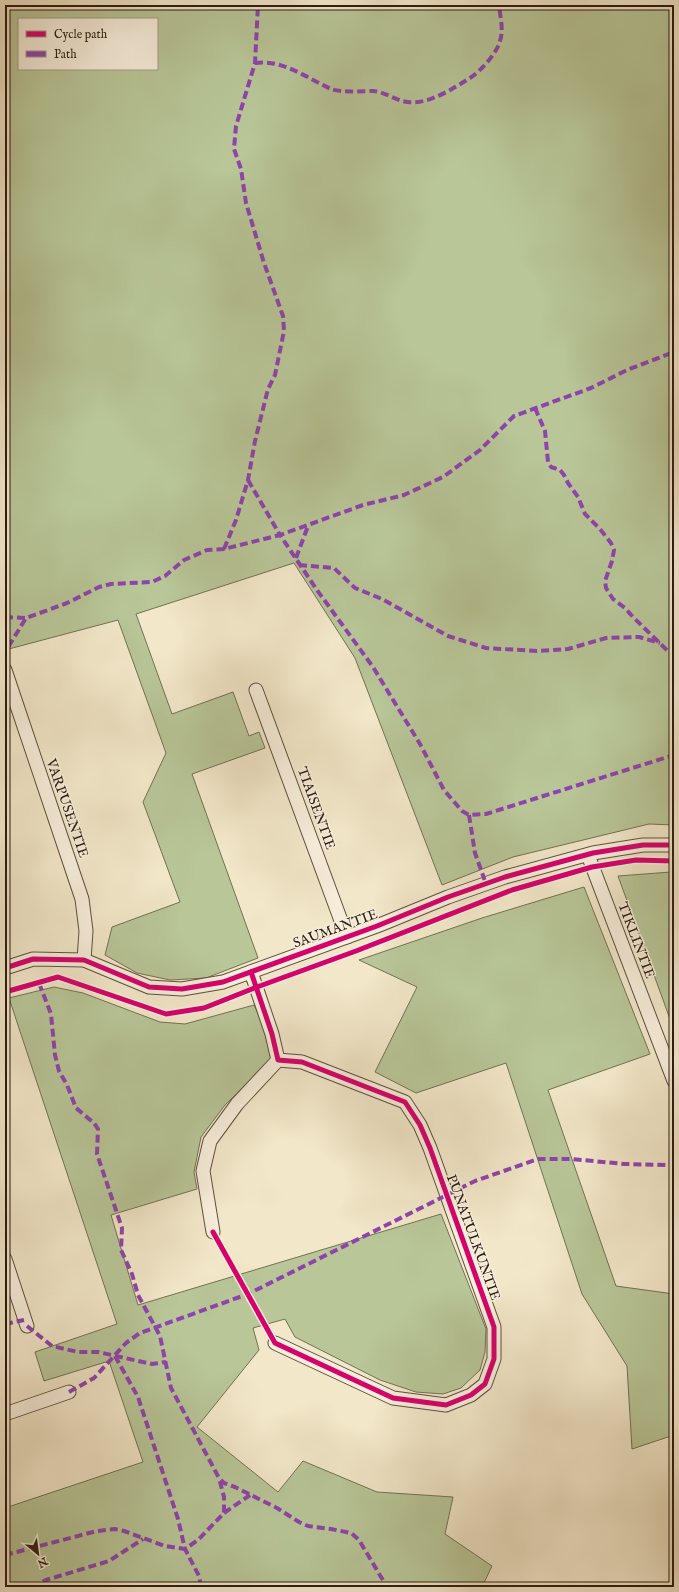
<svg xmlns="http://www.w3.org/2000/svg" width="679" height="1592" font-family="'IM FELL English',serif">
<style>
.green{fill:#b8c698;stroke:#727154;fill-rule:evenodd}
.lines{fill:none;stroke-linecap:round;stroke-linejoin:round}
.minor-casing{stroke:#5d4f3f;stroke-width:15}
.minor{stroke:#f7efdc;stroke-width:13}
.quiet{stroke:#8e44ad;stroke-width:4;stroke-dasharray:8 4;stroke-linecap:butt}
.cycleway-casing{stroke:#f7efdc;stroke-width:8}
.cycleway{stroke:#d6006c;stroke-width:5}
.labels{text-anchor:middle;stroke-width:3;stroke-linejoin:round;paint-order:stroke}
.street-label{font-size:14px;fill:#2b1c11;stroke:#f7efdc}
</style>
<rect width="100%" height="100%" fill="#f2e7c9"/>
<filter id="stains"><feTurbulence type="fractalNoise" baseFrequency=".005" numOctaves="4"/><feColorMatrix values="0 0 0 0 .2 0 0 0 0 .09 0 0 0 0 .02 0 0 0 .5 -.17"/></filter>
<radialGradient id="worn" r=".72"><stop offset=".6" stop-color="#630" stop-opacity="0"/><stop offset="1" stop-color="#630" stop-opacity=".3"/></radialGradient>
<!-- green -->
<g class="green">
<path d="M5,5H674V825L649,824L513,857L442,885L355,658L294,563L136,614L172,714L233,692L249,736L259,732L265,748L192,774L258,958L206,978L170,980L137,973L105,955L112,927L180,902L143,802L166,753L118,620L5,650ZM19,19H157V69H19Z"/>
<path d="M671,872L674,873V1030L618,876Z"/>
<path d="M584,887L650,1054L548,1090L616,1286L674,1294V1435L632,1449L627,1366L582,1294L506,1063L416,1093L375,1072L417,987L359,960L482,918Z"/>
<path d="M54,987L83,993L160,1022L185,1024L254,1005L266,1030L272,1059L225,1105L201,1137L194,1172L197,1189L111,1215L138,1305L441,1214L486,1329L485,1352L480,1370L461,1388L443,1394L416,1392L380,1380L295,1337L285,1319L253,1328L259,1350L197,1427L278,1492L303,1461L377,1492L453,1497L445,1534L492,1566L482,1587H85L82,1582L73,1587H5V1508L143,1462L109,1361L44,1381L35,1352L117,1324L9,998Z"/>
</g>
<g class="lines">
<defs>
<g id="minor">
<path d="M5,670L82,899L86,931L84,960"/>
<path d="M256,690L347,937"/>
<path d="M588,855L674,1081"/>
<path d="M5,968L33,959L84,960L149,987L182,989L223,982L377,926L448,897L505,877L593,853L643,845H674"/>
<path d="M251,972L272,1034L278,1060L302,1062L405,1102L420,1125L430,1148L494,1327V1359L485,1384L471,1395L446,1405L393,1398L275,1343"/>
<path d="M213,1232L203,1171L210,1141L237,1104L278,1060"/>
<path d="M5,1259L27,1326"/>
<path d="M5,1414L69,1392"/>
</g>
</defs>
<!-- minor casing -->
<use href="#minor" class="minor-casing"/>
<!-- minor -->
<use href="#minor" class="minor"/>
<!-- quiet -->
<g class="quiet">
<path d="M255,63C282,59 307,78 331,89C342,93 362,91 373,91C386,92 396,101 408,102C428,105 454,88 470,78C480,72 497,53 500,41C504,29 500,17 499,5"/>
<path d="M535,408L545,431L548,462L551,467L560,470L564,475L568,483L578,497L585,514L600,529L611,543L614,550L612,561L605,581L606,588L613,599L625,608L633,617L674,657"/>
<path d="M248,480L280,535L363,505L404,495L443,477L480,450L514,416L591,388L627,370L674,352"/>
<path d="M224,549L236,520L248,480L255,441L268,389L275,375L284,331L283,316L264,263L246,203L241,169L234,149L236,126L255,63L258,5"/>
<path d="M296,558L308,526"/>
<path d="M299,565L334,568L355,588L382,599L448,636L486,648L537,651L568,649L606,638L639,637L660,643"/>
<path d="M5,617L26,618"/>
<path d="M5,670L7,649L26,618L67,603L99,587L111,584L152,582L165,576L184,560L207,550L224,549L280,535L317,590L373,667L420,744L444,790L462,811L469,815L486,814L674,755"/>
<path d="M469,815L475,853L486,884"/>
<path d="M39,983L51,1014L55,1055L59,1071L67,1085L76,1108L94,1123L98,1129L97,1154L122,1228L121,1250L132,1274L138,1295L160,1336L171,1388L219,1478L224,1483L235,1487L277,1508L299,1522L308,1526L331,1529L351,1533L359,1540L387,1587"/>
<path d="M5,1324L24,1320"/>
<path d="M27,1326L52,1346L78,1352H98L152,1364L166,1362"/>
<path d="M115,1356L138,1397L178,1519L185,1549L199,1576L201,1587"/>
<path d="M69,1392L94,1378L126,1343L140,1333L248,1294L475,1181L538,1159H572L624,1164L667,1165L674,1163"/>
<path d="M224,1513L250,1495"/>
<path d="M5,1555L97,1531L115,1529L124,1531L165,1546L185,1549L198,1540L224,1513V1497L219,1478"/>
<path d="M32,1587L46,1580L109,1561L143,1539"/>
</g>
<defs>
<g id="cycleway">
<path d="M5,968L33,959L84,960L149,987L182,989L223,982L377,926L448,897L505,877L593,853L643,845H674"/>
<path d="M5,992L58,977L166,1014L204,1008L257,987L356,951L512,890L592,867L636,860L674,861"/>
<path d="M213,1232L275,1343L393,1398L446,1405L471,1395L485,1384L494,1359V1327L430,1148L420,1125L405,1102L302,1062L278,1060L272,1034L251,972"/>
</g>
</defs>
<!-- cycleway casing -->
<use href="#cycleway" class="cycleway-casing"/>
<!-- cycleway -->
<use href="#cycleway" class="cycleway"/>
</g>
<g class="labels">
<!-- street labels -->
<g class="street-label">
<text transform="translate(68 808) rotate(71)" y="5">VARPUSENTIE</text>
<text transform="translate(317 808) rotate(70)" y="5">TIAISENTIE</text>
<text transform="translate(335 928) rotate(-20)" y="5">SAUMANTIE</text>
<text transform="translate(637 940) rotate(69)" y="5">TIKLINTIE</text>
<text transform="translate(474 1237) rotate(70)" y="5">PUNATULKUNTIE</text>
</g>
</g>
<!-- margin -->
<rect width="679" height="1592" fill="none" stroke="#f2e7c9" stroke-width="20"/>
<rect x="6" y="6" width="667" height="1580" fill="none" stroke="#2b1c11" stroke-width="2"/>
<rect x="10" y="10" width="659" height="1572" fill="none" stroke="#2b1c11"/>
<!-- legend -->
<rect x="18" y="18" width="140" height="52" fill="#f7efdc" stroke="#a59b8b"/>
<rect x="26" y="31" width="20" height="6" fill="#d6006c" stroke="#a59b8b"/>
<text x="54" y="38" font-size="12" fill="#2b1c11">Cycle path</text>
<rect x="26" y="51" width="20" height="6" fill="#8e44ad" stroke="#a59b8b"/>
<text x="54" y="58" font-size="12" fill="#2b1c11">Path</text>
<!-- north arrow -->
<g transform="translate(38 1554) rotate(151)" stroke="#f7efdc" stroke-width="3" paint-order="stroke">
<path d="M0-3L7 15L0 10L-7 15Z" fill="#2b1c11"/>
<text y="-6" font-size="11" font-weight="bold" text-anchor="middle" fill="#2b1c11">N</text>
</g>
<rect width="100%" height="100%" filter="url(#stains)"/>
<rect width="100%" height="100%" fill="url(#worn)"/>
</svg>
